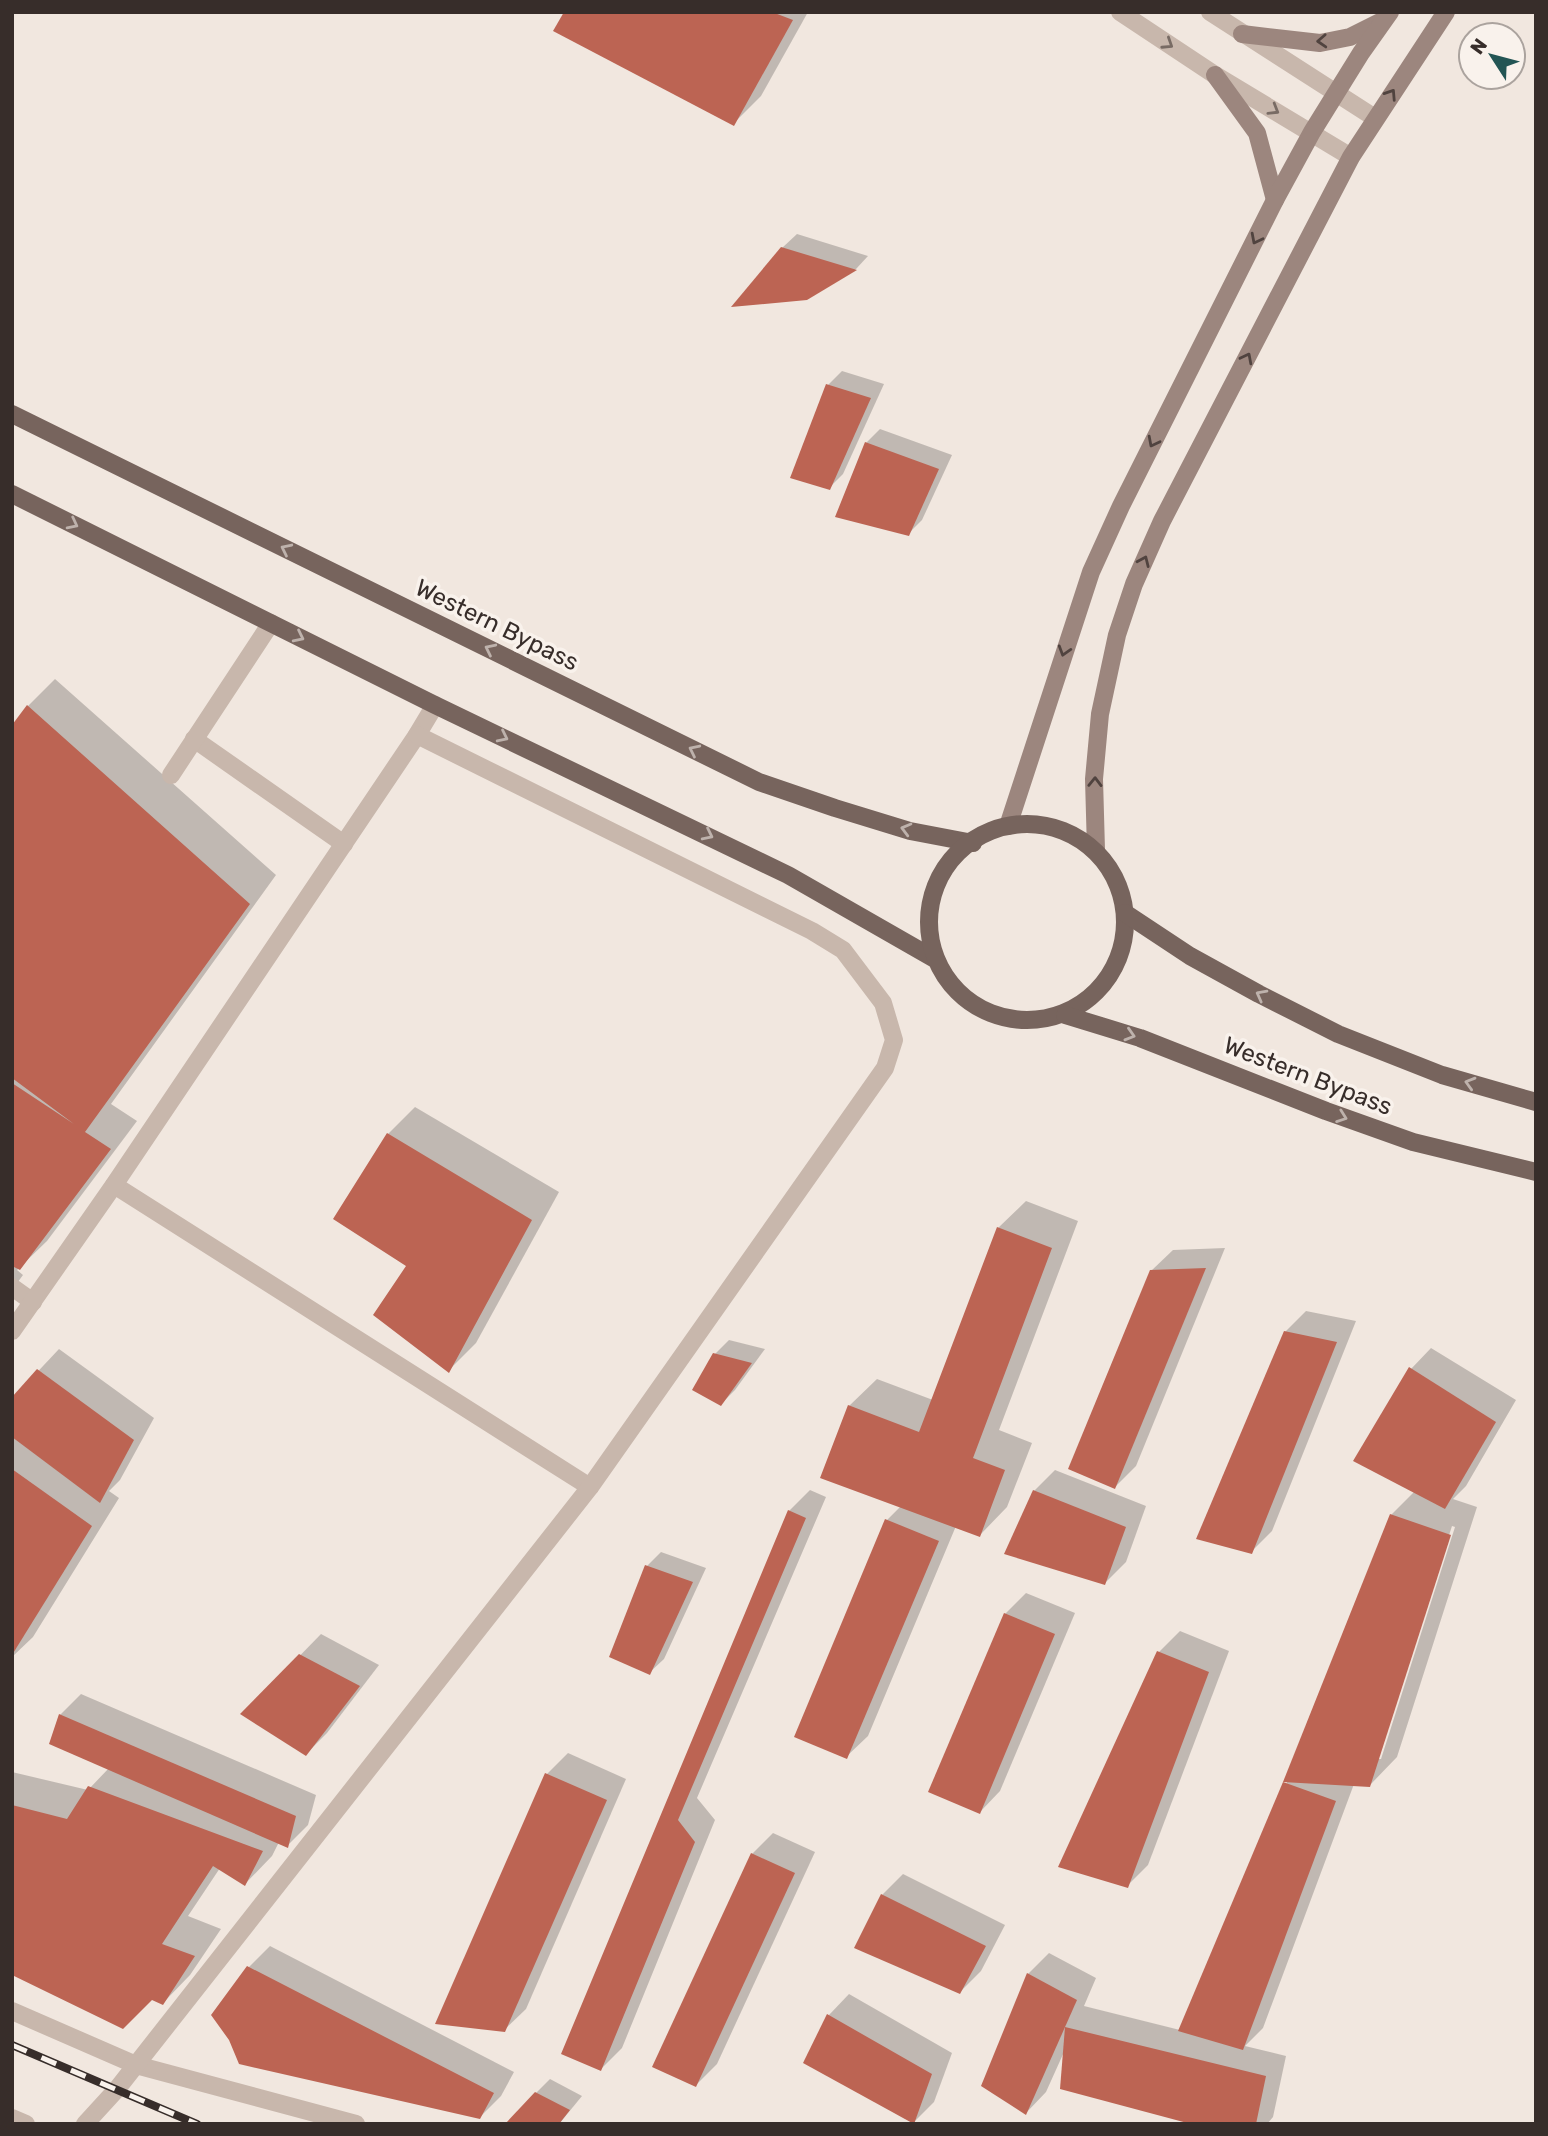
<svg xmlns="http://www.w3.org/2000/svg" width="1548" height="2136" font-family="Rubik,sans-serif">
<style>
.shadow{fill:#0003;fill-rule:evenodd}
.building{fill:#bc6453}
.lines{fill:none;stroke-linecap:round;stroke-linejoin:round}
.service{stroke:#c8b7ac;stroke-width:18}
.minor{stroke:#c8b7ac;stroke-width:18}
.secondary{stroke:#9c867e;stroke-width:18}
.primary{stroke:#77645d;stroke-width:18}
.rail-casing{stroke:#372d2a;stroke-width:8}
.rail{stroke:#f9f2ec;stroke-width:5;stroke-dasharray:16;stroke-linecap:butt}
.oneway{stroke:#50433f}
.oneway2{stroke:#786b64}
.oneway3{stroke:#beb2ac}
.labels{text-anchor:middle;stroke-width:7;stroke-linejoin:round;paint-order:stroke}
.street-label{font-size:24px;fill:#372d2a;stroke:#f9f2ec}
</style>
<rect width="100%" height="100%" fill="#f1e7df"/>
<!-- shadow -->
<g class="shadow">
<path d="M566,12H808L761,96L734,123Z"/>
<path d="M797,234L868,256L856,269L806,299L782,248Z"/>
<path d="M842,371L884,384L843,474L829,488L828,385Z"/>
<path d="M880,429L952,455L922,520L908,534L866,443Z"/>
<path d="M55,679L276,875L111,1104L137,1121L47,1241L17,1270L23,1275L12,1290V728L28,706Z"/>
<path d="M415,1107L559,1192L476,1343L448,1371L408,1265L388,1134Z"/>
<path d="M1026,1201L1078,1221L999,1430L1032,1443L1007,1507L980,1535L956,1526L868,1736L847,1756L887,1520L901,1506L849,1406L877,1379L933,1400L998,1228Z"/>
<path d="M1225,1248L1136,1466L1115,1487L1151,1271L1173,1250Z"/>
<path d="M1306,1311L1356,1321L1272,1531L1251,1552L1285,1332Z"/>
<path d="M729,1340L765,1349L735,1390L721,1404L715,1354Z"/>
<path d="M1431,1348L1516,1400L1466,1486L1453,1499L1477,1507L1397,1757L1370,1785L1354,1784L1263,2028L1245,2046L1286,2056L1273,2117L1267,2124H1198L1064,2052L1046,2092L1026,2113L1028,1974L1049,1953L1096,1978L1084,2006L1180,2030L1288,1780L1391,1515L1415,1491L1411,1369ZM1452,1526L1455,1527L1381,1759H1377Z"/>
<path d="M59,1349L154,1418L120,1480L109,1491L119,1498L33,1637L12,1657V1399Z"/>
<path d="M1055,1470L1146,1506L1126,1562L1105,1583L1034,1491Z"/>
<path d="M810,1490L826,1497L697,1798L715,1820L622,2048L601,2069L563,2053L789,1511Z"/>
<path d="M661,1552L706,1568L664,1659L650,1672L647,1566Z"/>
<path d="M1026,1593L1075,1613L1000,1791L980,1812L1005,1614Z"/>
<path d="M1180,1631L1229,1651L1148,1865L1127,1886L1060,1866L1159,1652Z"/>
<path d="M321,1634L379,1665L327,1733L306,1754L243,1714Z"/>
<path d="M81,1694L316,1795L308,1825L288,1845L279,1842L272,1856L245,1884L220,1868L188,1916L221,1929L190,1975L163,2003L152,1998L12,1973V1772L88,1790L109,1768L60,1715Z"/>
<path d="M568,1753L626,1779L526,2009L504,2030L547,1774Z"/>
<path d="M773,1833L815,1852L717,2064L696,2085L752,1854Z"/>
<path d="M903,1874L1005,1925L981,1971L960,1992L882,1895Z"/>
<path d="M270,1946L514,2072L501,2096L480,2117L230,2040L213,2015L249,1967Z"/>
<path d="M849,1994L952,2053L934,2102L913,2123L806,2062L829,2015Z"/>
<path d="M550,2079L582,2096L559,2124L536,2093Z"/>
</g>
<!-- building -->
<g class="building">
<path d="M564,12H772L793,20L734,126L553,31Z"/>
<path d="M781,247L857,270L807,300L731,307Z"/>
<path d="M826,384L871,398L830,490L790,478Z"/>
<path d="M865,442L939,469L909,536L835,517Z"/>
<path d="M27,705L250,904L85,1132L111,1149L20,1270L12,1266V1083L74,1124L12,1078V725Z"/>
<path d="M387,1133L532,1220L449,1373L373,1315L406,1266L333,1219Z"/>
<path d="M997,1227L1052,1248L973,1458L1005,1470L980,1537L820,1478L848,1405L919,1432Z"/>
<path d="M1206,1268L1115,1489L1068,1469L1150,1270Z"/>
<path d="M1284,1331L1337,1342L1252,1554L1196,1539Z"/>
<path d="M713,1353L752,1363L721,1406L692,1390Z"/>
<path d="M1409,1367L1496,1422L1445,1509L1353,1461Z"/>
<path d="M37,1369L134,1440L100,1503L12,1437V1397Z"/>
<path d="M12,1469L92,1526L12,1655Z"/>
<path d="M1033,1490L1126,1527L1105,1585L1004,1554Z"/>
<path d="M788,1510L806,1518L678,1820L695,1842L601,2071L561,2054Z"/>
<path d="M1390,1514L1451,1535L1370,1787L1283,1782Z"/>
<path d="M885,1519L939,1541L847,1759L794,1737Z"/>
<path d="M645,1565L693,1582L650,1675L609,1657Z"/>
<path d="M1004,1613L1055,1634L980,1814L928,1792Z"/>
<path d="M1157,1651L1209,1672L1128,1888L1058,1867Z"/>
<path d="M299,1654L360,1686L306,1756L240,1714Z"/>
<path d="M59,1714L296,1816L288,1848L49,1744Z"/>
<path d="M545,1773L607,1800L505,2032L435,2024Z"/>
<path d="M1283,1782L1336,1801L1243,2050L1178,2031Z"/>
<path d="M88,1786L263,1851L245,1886L213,1866L162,1944L195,1956L163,2005L152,2000L123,2029L12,1975V1805L67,1819Z"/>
<path d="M751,1853L795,1873L696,2087L652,2067Z"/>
<path d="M881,1894L986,1946L960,1994L854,1948Z"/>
<path d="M247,1966L494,2093L480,2119L239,2064L229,2040L211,2015Z"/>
<path d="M1027,1973L1077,2000L1026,2115L981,2086Z"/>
<path d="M827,2014L932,2074L914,2124L803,2063Z"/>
<path d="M1065,2027L1266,2076L1256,2124H1191L1060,2089Z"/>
<path d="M535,2092L570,2110L559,2124H505Z"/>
</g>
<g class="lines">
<!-- service -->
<g class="service">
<path d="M194,739L344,844"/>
<path d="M171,775L271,623"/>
</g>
<!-- minor -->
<g class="minor">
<path d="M1120,12L1215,75L1351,157"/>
<path d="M1210,12L1375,118"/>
<path d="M114,1185L590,1487"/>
<path d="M12,1287L33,1302"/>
<path d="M12,1331L114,1185L417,735L435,705"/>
<path d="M12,2011L136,2065L356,2124"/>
<path d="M12,2118L26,2124"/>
<path d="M85,2124L117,2089L590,1487L885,1068L894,1040L883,1003L843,950L812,931L417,735"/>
</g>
<!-- secondary -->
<g class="secondary">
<path d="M1242,34L1320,43L1350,37L1382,21"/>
<path d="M1215,75L1257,133L1275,200"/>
<path d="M1008,826L1091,572L1121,506L1275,200L1312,132L1361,53L1390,12"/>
<path d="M1096,850L1094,779L1100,714L1117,635L1134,584L1162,521L1351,157L1446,12"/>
</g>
<!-- primary -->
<g class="primary">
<path d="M12,414L759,782L835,808L910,831L973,843"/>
<path d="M12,494L435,705L788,875L933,958"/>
<circle cx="1027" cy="922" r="98"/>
<path d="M1125,913L1190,956L1259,994L1338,1034L1442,1075L1536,1102"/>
<path d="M1065,1015L1140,1038L1326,1111L1413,1142L1536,1172"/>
</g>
<defs>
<path id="rail" d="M12,2045L197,2124"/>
</defs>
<!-- rail casing -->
<use href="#rail" class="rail-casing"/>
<!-- rail -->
<use href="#rail" class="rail"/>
</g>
<!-- one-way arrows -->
<defs><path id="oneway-chevron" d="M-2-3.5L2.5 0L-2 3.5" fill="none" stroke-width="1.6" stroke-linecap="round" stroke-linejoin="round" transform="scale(1.75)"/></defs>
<g class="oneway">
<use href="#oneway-chevron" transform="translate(1322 41) rotate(177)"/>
<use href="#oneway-chevron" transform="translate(1391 94) rotate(-57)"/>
<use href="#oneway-chevron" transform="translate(1256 239) rotate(117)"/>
<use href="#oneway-chevron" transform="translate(1247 358) rotate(-63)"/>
<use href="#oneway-chevron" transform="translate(1153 442) rotate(117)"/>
<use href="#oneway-chevron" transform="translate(1144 561) rotate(-66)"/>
<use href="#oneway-chevron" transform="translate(1064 651) rotate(107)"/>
<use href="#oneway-chevron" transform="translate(1095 782) rotate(-89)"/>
</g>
<g class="oneway2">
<use href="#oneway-chevron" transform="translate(1168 44) rotate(33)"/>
<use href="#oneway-chevron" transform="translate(1274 110) rotate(31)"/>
</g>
<g class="oneway3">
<use href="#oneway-chevron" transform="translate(73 524) rotate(27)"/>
<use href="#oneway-chevron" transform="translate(286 549) rotate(-154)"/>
<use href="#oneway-chevron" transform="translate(299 637) rotate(26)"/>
<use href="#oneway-chevron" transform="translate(490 649) rotate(-154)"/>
<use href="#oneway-chevron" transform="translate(503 737) rotate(26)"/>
<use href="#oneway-chevron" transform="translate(694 750) rotate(-154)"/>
<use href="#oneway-chevron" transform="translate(906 829) rotate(-165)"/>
<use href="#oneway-chevron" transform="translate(708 835) rotate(26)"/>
<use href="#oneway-chevron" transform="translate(1261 995) rotate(-152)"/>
<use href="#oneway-chevron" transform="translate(1130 1035) rotate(17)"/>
<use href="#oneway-chevron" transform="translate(1470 1083) rotate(-164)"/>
<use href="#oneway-chevron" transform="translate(1342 1117) rotate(20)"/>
</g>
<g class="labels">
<!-- street labels -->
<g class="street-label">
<text transform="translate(497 625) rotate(26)" y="8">Western Bypass</text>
<text transform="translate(1308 1076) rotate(21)" y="8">Western Bypass</text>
</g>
</g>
<!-- border -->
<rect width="1548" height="2136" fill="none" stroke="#372d2a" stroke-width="28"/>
<!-- north arrow -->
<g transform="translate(1492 56) rotate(306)"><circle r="33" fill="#f9f2ec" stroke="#aba39e" stroke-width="2"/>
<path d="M0-5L12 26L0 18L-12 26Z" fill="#235554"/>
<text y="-10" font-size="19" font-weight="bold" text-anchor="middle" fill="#372d2a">N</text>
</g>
</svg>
